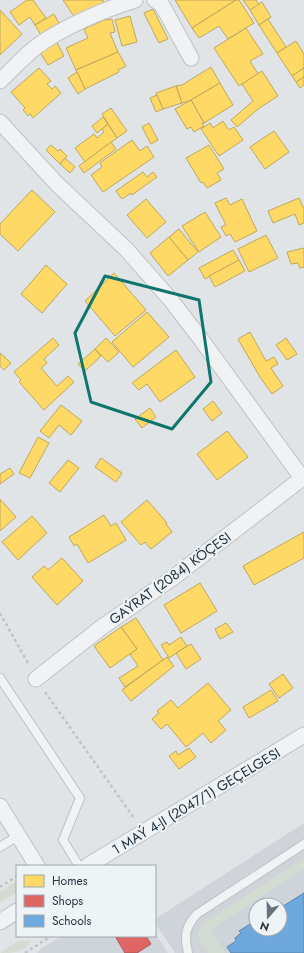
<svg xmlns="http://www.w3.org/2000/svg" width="304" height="953" font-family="Jost,sans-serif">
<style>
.built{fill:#cfd4da;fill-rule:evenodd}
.green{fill:#d3dbd2}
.homes{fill:#ffd966;stroke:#bea85b}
.shops{fill:#e06666;stroke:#a8575b}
.schools{fill:#6fa8dc;stroke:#5985ae}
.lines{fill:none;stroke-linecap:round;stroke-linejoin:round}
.lane-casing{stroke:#bfc2c5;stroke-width:10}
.street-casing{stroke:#bfc2c5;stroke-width:17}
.path{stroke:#c0c4c7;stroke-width:2.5;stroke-dasharray:3 3;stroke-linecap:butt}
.lane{stroke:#f1f2f3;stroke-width:8}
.street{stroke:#f1f2f3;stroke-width:15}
.marked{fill:none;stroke:#0f766e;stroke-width:3;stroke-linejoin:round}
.labels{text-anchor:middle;stroke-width:4;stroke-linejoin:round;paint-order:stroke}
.street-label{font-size:14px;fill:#273441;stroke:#eef3f6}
</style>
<rect width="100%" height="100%" fill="#e1e4e7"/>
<!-- built -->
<g class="built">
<path d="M304,823V953H175L155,923V919ZM256,905H280V929H256Z"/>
<path d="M155,933L168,953H37L42,948L61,936H155Z"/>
</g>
<!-- green -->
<g class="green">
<path d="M304,858V869L210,930L225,953H208C201,942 193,937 202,924Z"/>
<path d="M17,881V892L0,903V892Z"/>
<path d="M21,941H30C25,953 11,953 0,953L15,943Z"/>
</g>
<!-- homes -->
<g class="homes">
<path d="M27,0H33L46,18L35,25L30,17L19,25L10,12Z"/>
<path d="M63,0H103L104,2L75,18Z"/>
<path d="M175,0H236L192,28Z"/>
<path d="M236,0H239L254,23L228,39L219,26L199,38L192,28Z"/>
<path d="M243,0H256L259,5L250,10Z"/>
<path d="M262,2L271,17L259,25L250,10Z"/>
<path d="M153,9L168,39L159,43L144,13Z"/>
<path d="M0,10L22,34L0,55Z"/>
<path d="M54,14L60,25L41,35L35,25Z"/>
<path d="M130,16L137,42L122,46L115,20Z"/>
<path d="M112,19L115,32L110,33L118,52L76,70L66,48L88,38L84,29L104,20Z"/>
<path d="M268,19L286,47L277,53L259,25Z"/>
<path d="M246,28L263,54L250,61L258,74L239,86L214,48Z"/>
<path d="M56,41L64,56L48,65L39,51Z"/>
<path d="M296,41L304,54V68L292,76L277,53Z"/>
<path d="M118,52L126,66L118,70L119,72L85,89L76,70Z"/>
<path d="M211,67L220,83L191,100L182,103L176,86L182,85Z"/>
<path d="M39,68L51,81L47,84L52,89L55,86L61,93L33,118L30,114L28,116L23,110L25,108L11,92Z"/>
<path d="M304,68V77L296,82L292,76Z"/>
<path d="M262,71L278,96L258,109L237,127L231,120L253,101L242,84Z"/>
<path d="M77,72L85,89L78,94L68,78Z"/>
<path d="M304,77V85L300,88L296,82Z"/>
<path d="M220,83L233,105L204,123L191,100Z"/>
<path d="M176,86L182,103L163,109L156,93Z"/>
<path d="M157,95L163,109L156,112L150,98Z"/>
<path d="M191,100L204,123H202L204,126L194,132L191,127L187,129L175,109Z"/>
<path d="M111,108L127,131L117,138L102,114Z"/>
<path d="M103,117L108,124L97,133L92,126Z"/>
<path d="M223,121L229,130L234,127L243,140L219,156L201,129L210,123L213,128Z"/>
<path d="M149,123L158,140L151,144L142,127Z"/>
<path d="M108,124L117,138L85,162L75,148L94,134L97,138L104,132L102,129Z"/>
<path d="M274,131L289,152L265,169L250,147Z"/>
<path d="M132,140L140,151L147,146L154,157L103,192L91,175L102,167L100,163Z"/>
<path d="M111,142L116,149L84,173L79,166Z"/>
<path d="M51,145L58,151L60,149L67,156L60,164L46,150Z"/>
<path d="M209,145L224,169L217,173L221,180L207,188L203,182L201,183L186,158Z"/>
<path d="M65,158L75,167L70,173L60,164Z"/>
<path d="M143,172L147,177L153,172L157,177L132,195L131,193L122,199L116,191Z"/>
<path d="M32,190L55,212L18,251L0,234V224Z"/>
<path d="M226,198L230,205L242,199L257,231L235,242L230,234L226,236L221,227L226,225L215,203Z"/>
<path d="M299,198L304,209V223L299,225L295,214L273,223L268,211Z"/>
<path d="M146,199L166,222L147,238L127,215Z"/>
<path d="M205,212L221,237L199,252L182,226Z"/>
<path d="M179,229L198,252L188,260L169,237Z"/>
<path d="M266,235L278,258L249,272L238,249Z"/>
<path d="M169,237L188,260L168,276L150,253Z"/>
<path d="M304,248V267L300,268L298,263L291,264L287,252Z"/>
<path d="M233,250L239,260L205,279L199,268Z"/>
<path d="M239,260L245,271L215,287L209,276Z"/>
<path d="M46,265L67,284L42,313L21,294Z"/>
<path d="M114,273L146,310L115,336L85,301Z"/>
<path d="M147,312L169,337L133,367L112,342Z"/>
<path d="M250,332L266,361L274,357L278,364L271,368L283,386L272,394L260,377L238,339Z"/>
<path d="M53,338L59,345L44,359L47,363L41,368L57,386L68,376L74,382L44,410L19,382L21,380L14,372Z"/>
<path d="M106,338L119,352L108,362L95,349Z"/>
<path d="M286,338L297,354L287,360L276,345Z"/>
<path d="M95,349L101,356L85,371L78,364Z"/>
<path d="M176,350L195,377L160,402L147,384L139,390L132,383Z"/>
<path d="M0,353L11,363L4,370L0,366Z"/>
<path d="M213,401L222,413L212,421L203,409Z"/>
<path d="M61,405L82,421L71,435L59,425L49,438L40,431Z"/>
<path d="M150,408L156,417L142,428L135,419Z"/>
<path d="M227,431L248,457L217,480L197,454Z"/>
<path d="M38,437L49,443L30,478L19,473Z"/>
<path d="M101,458L122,473L116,482L95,467Z"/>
<path d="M68,460L79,468L60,492L49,483Z"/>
<path d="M10,468L14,474L0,484V474Z"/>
<path d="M0,499L16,517L0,531Z"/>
<path d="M147,500L167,523L166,524L172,532L151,549L145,542L141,545L121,522Z"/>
<path d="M104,515L111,526L116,523L126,540L88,563L77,544L74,546L69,537Z"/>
<path d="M32,516L47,533L18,560L2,542Z"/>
<path d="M304,532V558L254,585L243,566Z"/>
<path d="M62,558L83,581L57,605L32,577L44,566L48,570Z"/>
<path d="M200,583L217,611L181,633L164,605Z"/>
<path d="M136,618L163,660L125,687L119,678L138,666L130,654L137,649L121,627Z"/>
<path d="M226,623L233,632L220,639L215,629Z"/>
<path d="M121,627L137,649L110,668L94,646Z"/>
<path d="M181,637L187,646L169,658L161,645L167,642L169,645Z"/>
<path d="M191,644L201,659L186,669L176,653Z"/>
<path d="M167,657L174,666L131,701L122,690Z"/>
<path d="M283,674L293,688L279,698L269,684Z"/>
<path d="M208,683L231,710L218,721L226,730L211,743L203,733L186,747L167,724L161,729L152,719L159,713L157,711L171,700L178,708Z"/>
<path d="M271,690L278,701L249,718L243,707Z"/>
<path d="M189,748L196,757L179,769L169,756L176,751L178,755Z"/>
</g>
<!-- shops -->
<path class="shops" d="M115,936H146L151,944L137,953H125Z"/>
<!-- schools -->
<path class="schools" d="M304,893V953H231L227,947L236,941L235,938L241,933L239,931L255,921L256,929H280V908Z"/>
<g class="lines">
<defs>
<g id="lane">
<path d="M0,678L80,798L63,840L79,866"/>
<path d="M0,847L19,835"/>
<path d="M188,953C184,936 185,927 197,914L304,844"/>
</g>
<g id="street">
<path d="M155,0L162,5L191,58"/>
<path d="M0,81C12,70 23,57 36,47C61,28 105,9 135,0"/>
<path d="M0,122L57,184L126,249L170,299L200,338L302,478"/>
<path d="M36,679L102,627L174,577L304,477"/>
<path d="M0,806L37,866"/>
<path d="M87,866L304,735"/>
<path d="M0,922L17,911"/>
</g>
</defs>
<!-- lane casing -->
<use href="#lane" class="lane-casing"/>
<!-- street casing -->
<use href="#street" class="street-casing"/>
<!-- path -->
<g class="path">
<path d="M0,613L29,665"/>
<path d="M45,692L134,818"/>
<path d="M0,887L17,876"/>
<path d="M25,953L51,936"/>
</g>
<!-- lane -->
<use href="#lane" class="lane"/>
<!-- street -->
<use href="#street" class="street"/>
</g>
<!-- marked area -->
<path class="marked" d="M105,276L199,300L211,382L172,429L91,402L75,333Z"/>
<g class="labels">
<!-- street labels -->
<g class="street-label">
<text transform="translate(170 578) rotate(-36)" y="5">GAÝRAT (2084) KÖÇESI</text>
<text transform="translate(196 801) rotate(-31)" y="5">1 MAÝ 4-JI (2047/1) GEÇELGESI</text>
</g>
</g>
<!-- legend -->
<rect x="16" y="865" width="140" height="72" fill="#eef3f6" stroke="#9ea7ae"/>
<rect x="24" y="875" width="20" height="12" fill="#ffd966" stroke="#9ea7ae"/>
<text x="52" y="885" font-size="12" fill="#273441">Homes</text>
<rect x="24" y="895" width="20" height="12" fill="#e06666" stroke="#9ea7ae"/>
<text x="52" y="905" font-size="12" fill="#273441">Shops</text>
<rect x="24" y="915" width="20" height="12" fill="#6fa8dc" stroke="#9ea7ae"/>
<text x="52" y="925" font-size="12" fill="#273441">Schools</text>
<!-- north arrow -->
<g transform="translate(268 917) rotate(200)"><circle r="19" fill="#eef3f6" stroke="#9ea7ae"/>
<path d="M0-3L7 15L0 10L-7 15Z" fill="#68727b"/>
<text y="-6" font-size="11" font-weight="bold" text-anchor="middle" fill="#273441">N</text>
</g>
</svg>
